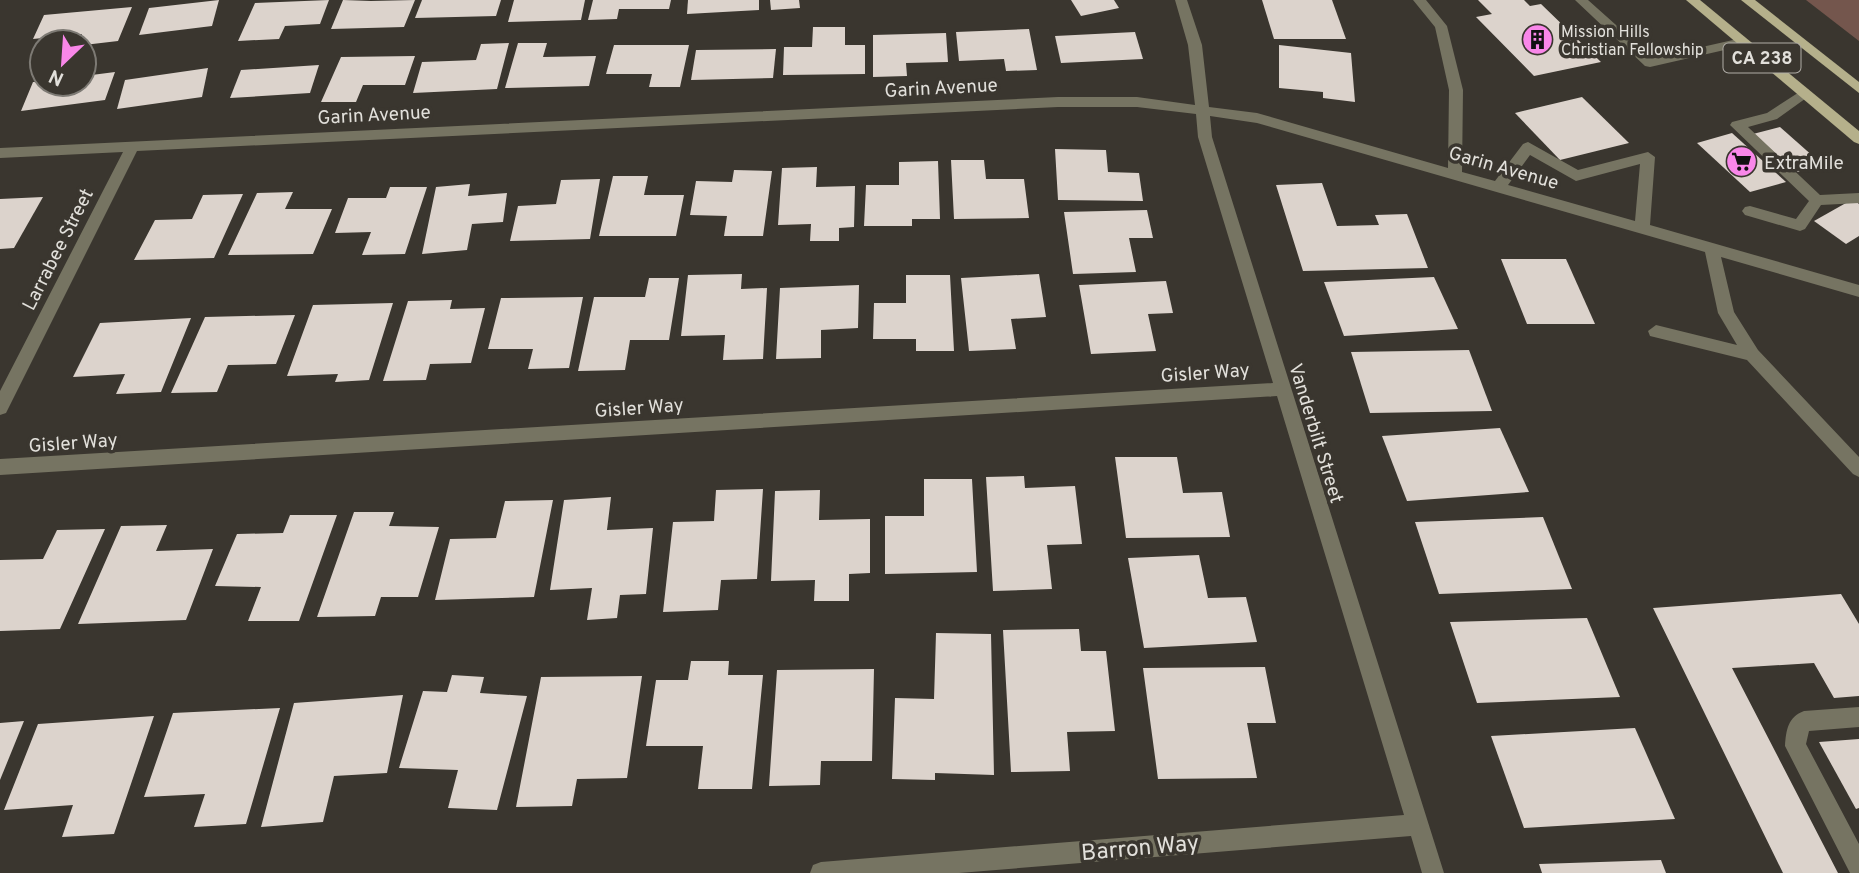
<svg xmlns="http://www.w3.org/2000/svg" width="1859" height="873" font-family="Overpass,sans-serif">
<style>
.green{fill:#74564d}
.building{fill:#dcd3cc}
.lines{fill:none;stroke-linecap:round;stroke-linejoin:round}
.minor{fill:#767462;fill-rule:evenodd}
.major{fill:#b5b08b;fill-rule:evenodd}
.labels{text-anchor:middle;stroke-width:7;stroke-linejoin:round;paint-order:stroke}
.far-poi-label{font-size:16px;fill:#e2e0db;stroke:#3a362f;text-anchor:start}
.shield{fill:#3a362f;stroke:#b0ada7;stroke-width:2}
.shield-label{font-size:18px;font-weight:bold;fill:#e2e0db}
.street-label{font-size:19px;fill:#e2e0db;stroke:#3a362f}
.poi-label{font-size:19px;fill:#e2e0db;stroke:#3a362f;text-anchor:start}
.near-street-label{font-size:23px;fill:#e2e0db;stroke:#3a362f}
</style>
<rect width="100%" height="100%" fill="#3a362f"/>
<!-- green -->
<path class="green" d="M1806,0H1859V41Z"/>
<!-- building -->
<g class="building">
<path d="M219,0L212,26L139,35L149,8Z"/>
<path d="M329,0L320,24L285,26L279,39L238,41L255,3Z"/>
<path d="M343,0L371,1L415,0L404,27L331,29Z"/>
<path d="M422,0H501L496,16L415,18Z"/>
<path d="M514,0H585L581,20L508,22Z"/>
<path d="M593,0H671L669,9H619L617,19L588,20Z"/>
<path d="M688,0H759V10L687,14Z"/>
<path d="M770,0H799L800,8L771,10Z"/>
<path d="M1071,0H1114L1119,8L1081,16Z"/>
<path d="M1262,0H1332L1346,39H1274Z"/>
<path d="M1478,0H1524L1530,6L1541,4L1601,62L1534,76L1476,17L1492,14Z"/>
<path d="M132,7L118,41L84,45V42H78L82,34L33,39L44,15Z"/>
<path d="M813,27H845V45H865V74L783,75L784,47H812Z"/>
<path d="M1029,29L1037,70L1006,71L1004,59L959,61L956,32Z"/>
<path d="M1135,32L1143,59L1061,63L1055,36Z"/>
<path d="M946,33L948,62L906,63L907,76L873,77V35Z"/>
<path d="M509,43L497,89L413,93L422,62L476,60L481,44Z"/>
<path d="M518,43H547L543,57L596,56L589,86L505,88Z"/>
<path d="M614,45H689L680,87H649L652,74H606Z"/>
<path d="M1279,45L1351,53L1355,102L1323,98V92L1279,88Z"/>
<path d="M776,49L773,78L691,80L696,50Z"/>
<path d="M415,56L405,85H363L356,102H321L341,57Z"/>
<path d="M319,65L310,93L230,98L241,70Z"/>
<path d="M208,68L202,97L117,109L125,80Z"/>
<path d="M115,72L105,100L21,111L33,82L84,84V76Z"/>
<path d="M1582,97L1629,143L1560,160L1515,113Z"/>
<path d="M1780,127L1823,165L1797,172L1753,134Z"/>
<path d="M1732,133L1786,182L1750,192L1697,143Z"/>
<path d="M1055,149L1106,150L1108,172L1139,173L1143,201L1058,200Z"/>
<path d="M951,160H984L986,179H1024L1029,218L954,219Z"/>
<path d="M938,161L940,219H912V226H864L866,185H899V162Z"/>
<path d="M817,167L816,187L855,186L854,227L839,228V241H810L811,224L778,225L782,168Z"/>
<path d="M734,170L772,171L763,236H724L727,216L690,215L696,181L732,182Z"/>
<path d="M613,176H648L644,195H684L676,236H599Z"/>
<path d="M600,179L590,239L510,241L518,206L556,204L561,180Z"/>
<path d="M1322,183L1337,226L1379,225L1375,215L1407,214L1428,268L1303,271L1276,185Z"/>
<path d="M470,184L468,196L507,193L503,222L472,224L467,250L422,254L436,187Z"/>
<path d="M390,187H427L405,254L362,255L371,232L335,233L348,198H386Z"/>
<path d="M293,192L285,209H332L313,254L228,255L257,193Z"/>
<path d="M243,194L214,258L134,260L155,220L192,219L203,195Z"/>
<path d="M43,197L14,248L0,249V199Z"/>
<path d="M1853,199L1859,204V236L1846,244L1814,221Z"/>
<path d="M1147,210L1153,238H1129L1136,272L1073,274L1064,212Z"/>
<path d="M1501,259H1566L1595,324H1527Z"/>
<path d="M742,274L741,289L767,288L763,359L723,360L725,335L681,336L688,275Z"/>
<path d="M1039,274L1046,317L1011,319L1016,349L969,351L961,278Z"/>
<path d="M906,275H950L954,351H916V339H873L874,303H906Z"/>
<path d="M1434,277L1458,329L1344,336L1324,282Z"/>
<path d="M649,278H679L669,340H630L625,370L578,371L594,297H645Z"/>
<path d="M1166,281L1173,313L1148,314L1156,351L1091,354L1079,285Z"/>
<path d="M859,285L858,328L821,330V358L776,359L780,288Z"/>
<path d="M583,297L569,368L528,369L533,349H488L501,298Z"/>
<path d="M452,300L450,309L485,308L471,363L430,364L426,380L383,381L408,301Z"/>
<path d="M393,303L369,380L335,382L338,374L287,376L313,305Z"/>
<path d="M295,315L276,364L228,365L217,392L171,393L205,317Z"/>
<path d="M191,318L161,392L116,394L125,374L73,377L100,323Z"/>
<path d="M1469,350L1492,411L1370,413L1351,352Z"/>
<path d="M1500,428L1529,492L1407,501L1382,436Z"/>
<path d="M1115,457H1177L1183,493L1222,492L1230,537L1126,538Z"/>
<path d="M1024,476L1025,488L1075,486L1082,544L1047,545L1052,589L993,591L986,477Z"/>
<path d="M924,479H972L977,572L885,574V516H924Z"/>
<path d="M763,489L757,579L721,580L718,610L663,612L673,522L714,521L716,490Z"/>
<path d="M820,490L819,520L870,519V573L849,574V601H814L815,580L771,581L775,491Z"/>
<path d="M611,497L607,530L653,528L646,594L620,595L617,618L587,620L592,588L550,590L564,500Z"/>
<path d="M553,500L534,597L435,600L450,539L496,538L505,501Z"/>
<path d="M354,512H394L389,526L439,527L418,597H381L375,616L317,617Z"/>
<path d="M290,515H337L299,621H248L261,587L215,586L237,534L283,533Z"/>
<path d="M1543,517L1572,589L1439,594L1415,522Z"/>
<path d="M167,525L156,551L213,549L186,620L78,624L121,526Z"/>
<path d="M105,529L60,629L0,631V560L43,559L57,530Z"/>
<path d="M1199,555L1208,598L1246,597L1257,642L1144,648L1128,558Z"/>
<path d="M1841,594L1859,624V696L1834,698L1814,663L1732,668L1838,873H1783L1653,608Z"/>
<path d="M1587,618L1620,697L1477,703L1450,622Z"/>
<path d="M1079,629L1081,651H1106L1115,731L1067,732L1070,771L1011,772L1003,630Z"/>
<path d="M936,633L991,634L994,775L935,773V780L892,779L895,698L934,699Z"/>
<path d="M691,661H729L728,675H763L752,789H698L703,746H646L656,680H688Z"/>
<path d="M1265,667L1276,723H1247L1257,778L1158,779L1143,668Z"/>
<path d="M874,669L872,761H821L820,785L769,786L777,670Z"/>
<path d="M452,675L484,677L480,693L527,696L497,810L448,808L458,770L399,768L423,691L447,692Z"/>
<path d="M642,676L627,778L577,779L572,806L516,807L541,677Z"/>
<path d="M403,695L387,773L334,776L323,822L261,827L294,703Z"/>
<path d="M280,708L246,824L194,827L205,794L144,797L173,713Z"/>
<path d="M154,716L114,834L62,837L73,805L4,810L38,724Z"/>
<path d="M24,721L0,780V723Z"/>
<path d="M1635,728L1675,819L1524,828L1491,736Z"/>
<path d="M1859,739V808L1856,809L1819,742Z"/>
<path d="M1661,860L1666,873H1542L1539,864Z"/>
</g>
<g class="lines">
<!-- minor -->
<g class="minor">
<path d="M1175,0H1187L1202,45L1209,107L1257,113L1448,168L1449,90L1435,27L1413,0H1426L1447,26L1463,90L1462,172L1495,181L1523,144L1528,142L1578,170L1648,152L1655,157L1650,225L1859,285V297L1721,257L1734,312L1758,350L1859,457V477L1853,474L1747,360L1650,336L1648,331L1656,325L1737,345L1718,313L1705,252L1257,123L1210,116L1212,137L1444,873H1422L1411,836L959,873H810L813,865L821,862L1404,815L1277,396L0,475V459L1273,383L1198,137L1196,114L1137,107H1058L137,151L6,413L0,415V391L123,152L0,158V148L1058,97H1137L1195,105L1188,45ZM1530,155L1576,181L1640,164L1635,221L1508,185Z"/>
<path d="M1575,0H1588L1653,58L1742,38L1749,42L1742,46L1650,67L1645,66Z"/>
<path d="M1804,89L1809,90V96L1777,119L1748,127L1820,195L1859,193V203L1821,205L1805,229L1800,231L1745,215L1742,211L1745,207L1750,206L1796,219L1809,201L1730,125L1732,122L1767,113Z"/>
<path d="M1859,707V727L1809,731L1806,744L1859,844V873H1850L1785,746C1786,730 1788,717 1804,711Z"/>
</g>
<!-- major -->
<g class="major">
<path d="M1686,0H1700L1859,131V144L1854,142Z"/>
<path d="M1741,0H1755L1859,82V93Z"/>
</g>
</g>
<!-- icons -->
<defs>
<symbol id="building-disc" viewBox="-11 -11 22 22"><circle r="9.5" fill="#f987e9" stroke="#3a362f"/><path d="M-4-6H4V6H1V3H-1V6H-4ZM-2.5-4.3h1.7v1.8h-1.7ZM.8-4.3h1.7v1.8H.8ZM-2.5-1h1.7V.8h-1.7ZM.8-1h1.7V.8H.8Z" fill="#111"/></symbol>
<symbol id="supermarket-disc" viewBox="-11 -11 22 22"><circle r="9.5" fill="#f987e9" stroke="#3a362f"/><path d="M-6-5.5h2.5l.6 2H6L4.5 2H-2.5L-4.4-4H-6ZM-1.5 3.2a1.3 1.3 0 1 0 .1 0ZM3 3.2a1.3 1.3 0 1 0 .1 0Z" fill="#111"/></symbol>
</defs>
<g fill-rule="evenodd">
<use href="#building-disc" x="1520" y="22" width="35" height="35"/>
<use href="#supermarket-disc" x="1724" y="144" width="35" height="35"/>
</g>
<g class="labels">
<!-- far-poi labels -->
<g class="far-poi-label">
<text x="1561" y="37">Mission Hills<tspan x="1561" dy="18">Christian Fellowship</tspan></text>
</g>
<!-- shield labels -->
<rect class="shield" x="1723.5" y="43.5" width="77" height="29" rx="5"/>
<g class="shield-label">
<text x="1762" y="64">CA 238</text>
</g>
<!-- street labels -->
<g class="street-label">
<text transform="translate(941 87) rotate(-3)" y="7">Garin Avenue</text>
<text transform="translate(374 114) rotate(-3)" y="7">Garin Avenue</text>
<text transform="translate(1504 167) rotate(16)" y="7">Garin Avenue</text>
<text transform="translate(57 249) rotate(-63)" y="7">Larrabee Street</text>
<text transform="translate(1205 372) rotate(-4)" y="7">Gisler Way</text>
<text transform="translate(639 407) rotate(-4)" y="7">Gisler Way</text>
<text transform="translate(1317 433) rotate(73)" y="7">Vanderbilt Street</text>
<text transform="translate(73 442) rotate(-4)" y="7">Gisler Way</text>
</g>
<!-- poi labels -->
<g class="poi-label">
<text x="1764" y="169">ExtraMile</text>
</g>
<!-- near-street labels -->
<g class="near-street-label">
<text transform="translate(1140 847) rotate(-5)" y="8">Barron Way</text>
</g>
</g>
<!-- north arrow -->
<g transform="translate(63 63) rotate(205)"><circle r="33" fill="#3a362f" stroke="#7d7a74" stroke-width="2"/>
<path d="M0-5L12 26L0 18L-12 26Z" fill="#f987e9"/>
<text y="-10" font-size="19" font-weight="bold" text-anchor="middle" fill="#e2e0db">N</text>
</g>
</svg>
